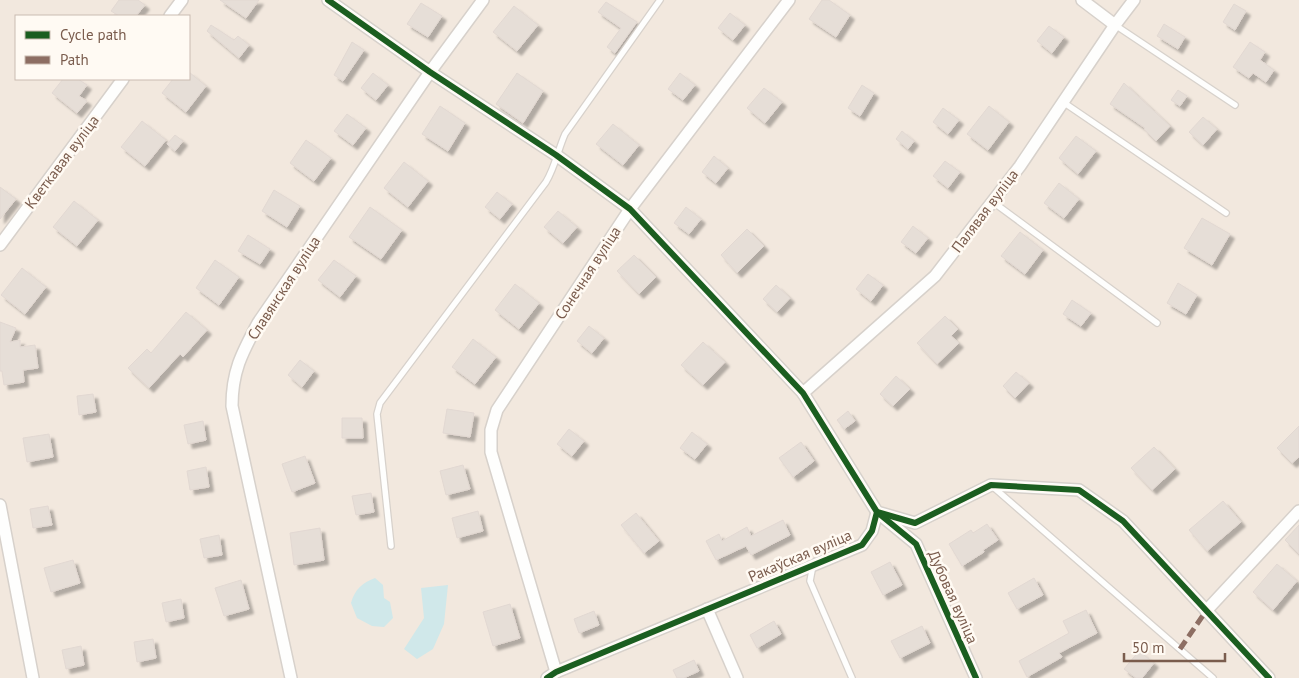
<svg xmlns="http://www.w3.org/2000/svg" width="1299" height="678" font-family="'PT Sans',sans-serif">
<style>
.residential{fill:#f2e8de;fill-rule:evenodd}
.water{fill:#d0e8ea}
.building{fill:#e6ded7;stroke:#e2d8d2;filter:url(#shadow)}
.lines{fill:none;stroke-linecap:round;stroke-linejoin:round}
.service-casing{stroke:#d7d1cb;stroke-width:8}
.minor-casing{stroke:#d7d1cb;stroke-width:14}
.service{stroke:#fefefd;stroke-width:5.5}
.minor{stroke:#fefefd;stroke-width:11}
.quiet{stroke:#8d6e63;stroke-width:5;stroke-dasharray:10 5;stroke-linecap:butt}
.cycleway-casing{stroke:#fffaf3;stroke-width:9}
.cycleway{stroke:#1b5e20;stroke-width:6}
.labels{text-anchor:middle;stroke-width:5;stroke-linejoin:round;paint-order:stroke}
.street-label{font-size:15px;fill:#7a5c4d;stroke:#fffaf3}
</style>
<defs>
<filter id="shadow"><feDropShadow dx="4.5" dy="4.5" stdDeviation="1" flood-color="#0004"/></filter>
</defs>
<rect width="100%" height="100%" fill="#f9f5f0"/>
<!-- residential -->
<path class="residential" d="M0,0H1299V678H0ZM16,16H189V79H16Z"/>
<!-- water -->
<g class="water">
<path d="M375,578L383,585L384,598L390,602L393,618L384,627L372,626L357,618L351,603C355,589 362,583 375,578Z"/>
<path d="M448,585L444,624L433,649L417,659L404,649L424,618L421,588Z"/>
</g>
<!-- building -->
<g class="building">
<path d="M119,0H138L145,5L136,16H119L111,11Z"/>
<path d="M220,0H259L246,18Z"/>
<path d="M822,0H829L850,15L836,37L809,19Z"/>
<path d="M606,2L637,22L615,53L607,47L621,28L598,12Z"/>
<path d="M421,3L442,16L428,37L407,24Z"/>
<path d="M1234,4L1246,11L1235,30L1223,22Z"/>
<path d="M514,6L538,25L517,51L493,32Z"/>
<path d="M730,13L745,25L733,40L718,28Z"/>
<path d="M1164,24L1185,37L1178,49L1157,36Z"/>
<path d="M211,25L234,40L238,36L249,45L239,58L207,31Z"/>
<path d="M1049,26L1064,37L1052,53L1037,41Z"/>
<path d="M352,42L364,50L343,81L334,75Z"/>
<path d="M1250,42L1265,52L1260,60L1274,70L1266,82L1253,73L1249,78L1233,67Z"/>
<path d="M189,72L206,86L186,112L162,93L173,79H189Z"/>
<path d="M373,73L388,85L376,100L361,88Z"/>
<path d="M517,73L543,91L523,123L496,104Z"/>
<path d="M680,73L695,85L683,100L668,89Z"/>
<path d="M63,79H78L87,85L79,96L87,101L77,113L52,93Z"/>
<path d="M1124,83L1170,126L1156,141L1144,129L1145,128L1110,104Z"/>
<path d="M862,85L874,93L860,116L848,108Z"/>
<path d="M764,88L782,102L765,123L747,108Z"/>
<path d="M1178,90L1187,96L1180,106L1171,100Z"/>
<path d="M440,106L465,123L448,151L422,134Z"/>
<path d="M989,106L1009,122L988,150L967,134Z"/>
<path d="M943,108L959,120L948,134L933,122Z"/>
<path d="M347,114L366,128L353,145L334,131Z"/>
<path d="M1203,117L1217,129L1203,145L1189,132Z"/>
<path d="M142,121L166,140L145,166L121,147Z"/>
<path d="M613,124L639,145L623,165L596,144Z"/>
<path d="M902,131L914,141L908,149L896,139Z"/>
<path d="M175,135L183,141L175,151L167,144Z"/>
<path d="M1076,136L1096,151L1078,174L1059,158Z"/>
<path d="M306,140L331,158L314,181L290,163Z"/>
<path d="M714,156L728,168L716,183L702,172Z"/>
<path d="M945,161L960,172L948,188L933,176Z"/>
<path d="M404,162L428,181L408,207L384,188Z"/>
<path d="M1059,183L1079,199L1064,218L1044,203Z"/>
<path d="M0,187L16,199L0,219Z"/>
<path d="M274,190L300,206L287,227L262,211Z"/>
<path d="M497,192L512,204L500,219L485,207Z"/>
<path d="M74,201L98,220L77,246L53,227Z"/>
<path d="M370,207L402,230L381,259L349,237Z"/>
<path d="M686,207L701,219L689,234L674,223Z"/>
<path d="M558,211L577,227L563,243L544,227Z"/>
<path d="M1202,218L1230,234L1212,265L1184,248Z"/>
<path d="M913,226L928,238L916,253L901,242Z"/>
<path d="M747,229L764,246L737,273L721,255Z"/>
<path d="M1020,232L1043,250L1025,274L1001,256Z"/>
<path d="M248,235L270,249L260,264L238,251Z"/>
<path d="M634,255L656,277L639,294L617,271Z"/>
<path d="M215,260L239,277L219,305L196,288Z"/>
<path d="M334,260L356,276L340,297L318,280Z"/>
<path d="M22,268L46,287L25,314L1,295Z"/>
<path d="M868,274L883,285L871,301L856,289Z"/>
<path d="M1178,283L1197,295L1186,314L1167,303Z"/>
<path d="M515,284L539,303L519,329L495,310Z"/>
<path d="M776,285L790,298L777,312L763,299Z"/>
<path d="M1072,300L1091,313L1081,326L1063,314Z"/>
<path d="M186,312L207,330L183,357L180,354L149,388L128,368L147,349L151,353Z"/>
<path d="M945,316L958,329L951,336L959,343L937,364L917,343Z"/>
<path d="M0,322L16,328L10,342L20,340V347L35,345L38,368L23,370L24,382L4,385L2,371H0Z"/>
<path d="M589,326L604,338L592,353L577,341Z"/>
<path d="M473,339L496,357L475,384L452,367Z"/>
<path d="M703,342L725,362L703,385L681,365Z"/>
<path d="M300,360L314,371L302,387L288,375Z"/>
<path d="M1016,372L1029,383L1015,398L1003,386Z"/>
<path d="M896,376L910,389L893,406L880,394Z"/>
<path d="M93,394L96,412L79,415L77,396Z"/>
<path d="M447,409L474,413L470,437L443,433Z"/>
<path d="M848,411L855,421L844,429L837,420Z"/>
<path d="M342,418H362L363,438H342Z"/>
<path d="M203,421L206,440L188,444L184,425Z"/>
<path d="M1299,426V457L1292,463L1277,448Z"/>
<path d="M569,429L584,441L572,456L557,444Z"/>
<path d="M692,432L707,444L695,459L680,448Z"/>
<path d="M49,434L53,457L27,462L23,438Z"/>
<path d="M801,442L814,461L793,477L779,458Z"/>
<path d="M1154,447L1175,469L1152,490L1131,468Z"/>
<path d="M305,456L315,483L292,492L282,464Z"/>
<path d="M463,465L470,489L446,495L440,471Z"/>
<path d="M206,467L209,487L190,490L187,471Z"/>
<path d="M371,493L374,512L356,515L352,496Z"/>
<path d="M1223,501L1241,522L1207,551L1189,530Z"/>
<path d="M48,506L52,525L33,528L30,509Z"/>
<path d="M478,511L483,531L457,538L452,518Z"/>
<path d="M636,513L659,541L644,553L621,525Z"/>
<path d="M783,520L790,535L751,555L746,546L716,560L706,541L719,534L722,541L747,527L751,536Z"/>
<path d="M987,524L998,540L983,550L984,552L962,566L949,544L971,530L973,533Z"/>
<path d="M1299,525V554L1285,540Z"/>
<path d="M320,528L324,560L294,565L290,533Z"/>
<path d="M219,535L222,555L204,558L200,539Z"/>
<path d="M73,560L80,583L51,592L44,568Z"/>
<path d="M890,562L902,585L883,595L871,572Z"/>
<path d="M1277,564L1297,581L1273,610L1253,592Z"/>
<path d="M1034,578L1043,595L1017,609L1008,593Z"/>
<path d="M241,580L249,609L224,616L215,588Z"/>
<path d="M181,599L184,618L166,622L162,603Z"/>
<path d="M510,604L520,638L493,646L483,612Z"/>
<path d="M1086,610L1097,633L1059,653L1062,657L1027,677L1019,661L1069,633L1063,621Z"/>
<path d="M594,611L599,625L579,633L574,619Z"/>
<path d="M774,621L781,634L757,648L750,635Z"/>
<path d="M922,626L930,643L900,658L891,641Z"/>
<path d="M153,639L156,658L137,662L134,642Z"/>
<path d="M81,646L84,665L66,669L62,650Z"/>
<path d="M1139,651L1154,663L1142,678H1136L1124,669Z"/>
<path d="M694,660L699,671L684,678H677L673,670Z"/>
</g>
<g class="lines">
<defs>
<g id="service">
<path d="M1115,25L1235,105"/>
<path d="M1063,102L1226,213"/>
<path d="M993,202L1157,323"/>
<path d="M992,486L1213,678"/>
<path d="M391,546L377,414L380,403L546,182C555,167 558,150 565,134L660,0"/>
<path d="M813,565L810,581L852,678"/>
</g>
<g id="minor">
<path d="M328,0L430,72L556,155L630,209L803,393L877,512L916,544L976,678"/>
<path d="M1082,0L1115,25"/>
<path d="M170,16L182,0"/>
<path d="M0,245L123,79"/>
<path d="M803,393L935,276L1020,166L1115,25L1134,0"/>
<path d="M0,505L33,678"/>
<path d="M707,609L737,678"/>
<path d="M1206,611L1299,511"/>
<path d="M556,672L491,452V430L497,410L630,209L789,0"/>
<path d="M291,678L232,406C232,371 242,353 258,323L430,72L483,0"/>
<path d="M547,678L556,672L862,545L872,531L877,512L915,523L991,485L1079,490L1123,521L1269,678"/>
</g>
</defs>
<!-- service casing -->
<use href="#service" class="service-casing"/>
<!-- minor casing -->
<use href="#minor" class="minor-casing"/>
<!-- service -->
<use href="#service" class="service"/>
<!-- minor -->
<use href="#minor" class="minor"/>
<!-- quiet -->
<path class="quiet" d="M1180,649L1206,611"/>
<defs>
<g id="cycleway">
<path d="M328,0L430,72L556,155L630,209L803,393L877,512L916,544L976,678"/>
<path d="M547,678L556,672L862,545L872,531L877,512L915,523L991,485L1079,490L1123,521L1269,678"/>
</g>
</defs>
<!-- cycleway casing -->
<use href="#cycleway" class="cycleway-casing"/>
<!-- cycleway -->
<use href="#cycleway" class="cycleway"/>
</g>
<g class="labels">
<!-- street labels -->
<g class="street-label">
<text transform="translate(62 162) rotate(-53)" y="5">Кветкавая вуліца</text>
<text transform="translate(985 211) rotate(-53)" y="5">Палявая вуліца</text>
<text transform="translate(588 273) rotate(-57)" y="5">Сонечная вуліца</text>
<text transform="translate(284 288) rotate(-57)" y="5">Славянская вуліца</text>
<text transform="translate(800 556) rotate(-23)" y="5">Ракаўская вуліца</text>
<text transform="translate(953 597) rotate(66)" y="5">Дубовая вуліца</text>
</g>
</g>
<!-- legend -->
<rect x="15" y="15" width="175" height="65" fill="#fffaf3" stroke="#cabbb1"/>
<rect x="25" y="31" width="25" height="8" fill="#1b5e20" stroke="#cabbb1"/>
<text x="60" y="40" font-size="15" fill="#7a5c4d">Cycle path</text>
<rect x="25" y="56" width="25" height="8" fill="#8d6e63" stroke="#cabbb1"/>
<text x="60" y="65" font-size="15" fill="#7a5c4d">Path</text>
<!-- scale -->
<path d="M1124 653v8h101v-8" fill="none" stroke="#7a5c4d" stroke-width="2.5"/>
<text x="1132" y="653" font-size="15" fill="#7a5c4d" stroke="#fffaf3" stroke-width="4" paint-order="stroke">50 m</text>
</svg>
